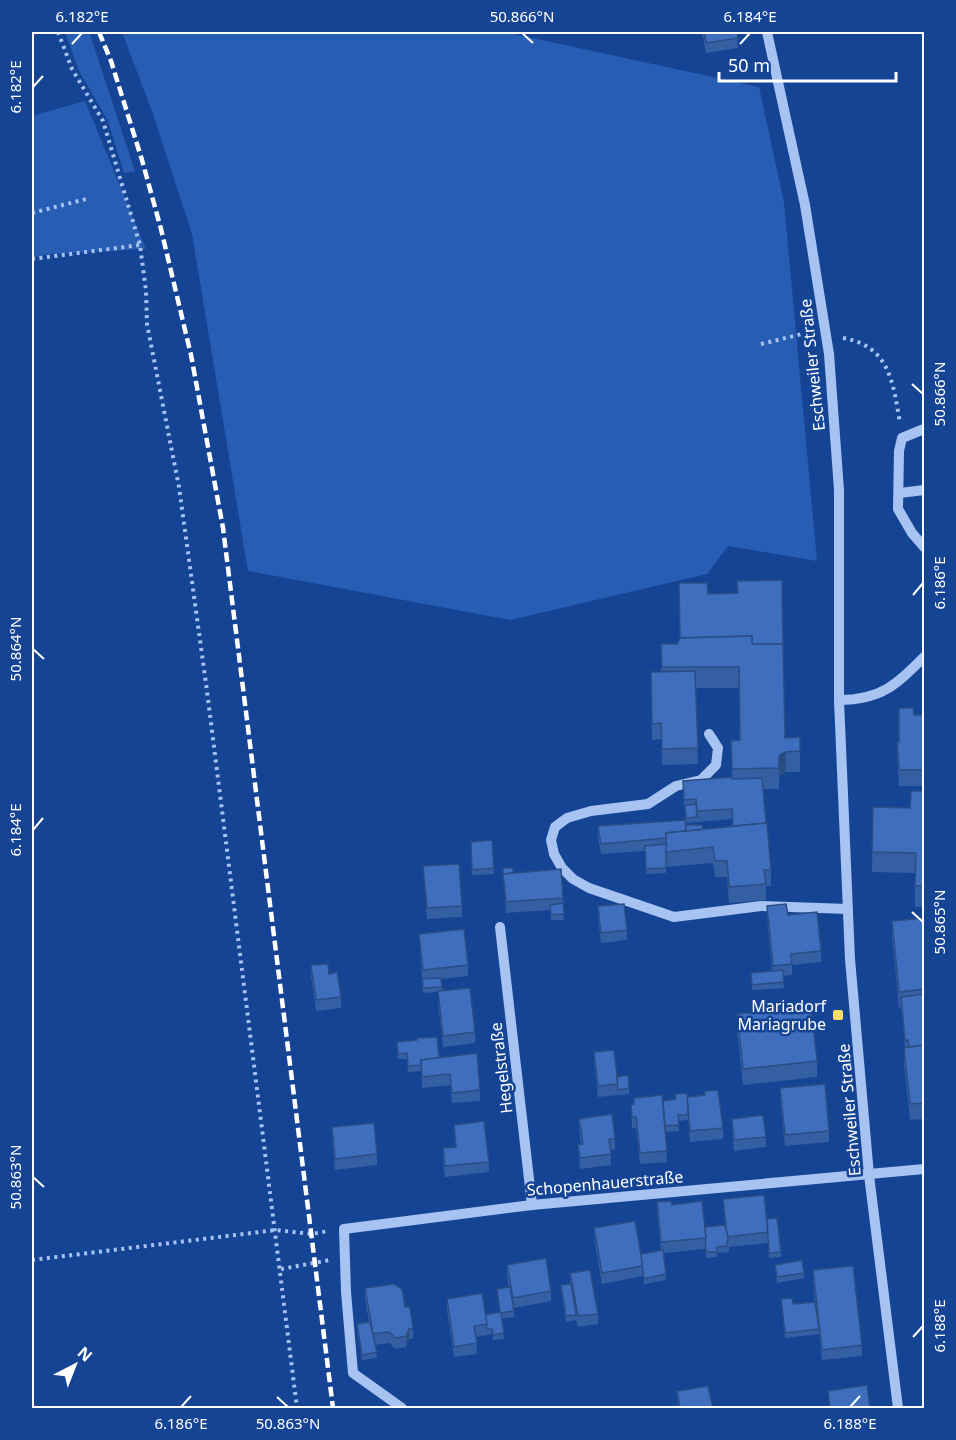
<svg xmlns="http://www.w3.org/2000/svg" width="956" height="1440" font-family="'Noto Sans',sans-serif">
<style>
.green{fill:#285db4}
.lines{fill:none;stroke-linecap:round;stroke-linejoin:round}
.path{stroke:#a6c3f1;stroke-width:4;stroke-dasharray:3 4.5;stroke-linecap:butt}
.minor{stroke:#a6c3f1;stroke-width:10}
.rail{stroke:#fff;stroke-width:4.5;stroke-dasharray:10 4.5;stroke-linecap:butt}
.minor-bridge{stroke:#a6c3f1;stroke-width:10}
.wall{fill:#355fa3}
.shaded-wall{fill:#2b4d84}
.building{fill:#3e6ebd;stroke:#2b4d84;stroke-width:1.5}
.ticks{fill:none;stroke:#fff;stroke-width:2}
.poi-dot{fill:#fd6;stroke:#154495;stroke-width:2}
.labels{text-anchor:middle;stroke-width:5;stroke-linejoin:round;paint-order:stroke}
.street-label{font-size:16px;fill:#fff;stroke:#154495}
.poi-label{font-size:16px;fill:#fff;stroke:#154495;text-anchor:end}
.neatline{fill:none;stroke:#fff;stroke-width:2}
.ticks-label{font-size:15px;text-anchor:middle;fill:#fff}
</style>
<rect width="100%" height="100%" fill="#154495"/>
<!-- green -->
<g class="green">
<path d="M65,32H89L135,171L124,173L108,121L79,71Z"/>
<path d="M122,32H514V34L759,87L784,203L817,561L728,546L707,574L510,620L248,571L192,234L153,114Z"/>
<path d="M85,101L146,249L48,254L32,258V116Z"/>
</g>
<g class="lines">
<!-- path -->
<g class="path">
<path d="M58,32L72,69L103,121L140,245L146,291L147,324L179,487L207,691L297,1408"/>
<path d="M32,213L86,199"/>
<path d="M32,259L140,245"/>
<path d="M843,338C890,346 893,383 900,423"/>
<path d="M761,344L802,334L811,335"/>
<path d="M32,1260L276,1230L311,1234L329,1231"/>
<path d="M281,1269L330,1260"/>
</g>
<!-- minor -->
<g class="minor">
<path d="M767,32L805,205"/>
<path d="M829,354L839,490V700L850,959L869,1175L898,1408"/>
<path d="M924,429L902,438L899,451L898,509L912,533L924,547"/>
<path d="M900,493L924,490"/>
<path d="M839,700C881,700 896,685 924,657"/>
<path d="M709,734L718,748L716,765L701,780L676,786L648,804L591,811L567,818L555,827L551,840L554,854L562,868L573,879L589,888L674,917L761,906L848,909"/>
<path d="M500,927L532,1205"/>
<path d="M402,1408L353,1373L346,1292L344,1229L532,1205L924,1169"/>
</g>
<!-- rail -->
<path class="rail" d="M99,32L111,61L142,160L161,229L191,355L223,528L333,1408"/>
<!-- minor-bridge -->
<path class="minor-bridge" d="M805,205L829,354"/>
</g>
<!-- wall -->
<g class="wall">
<path d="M702,32H737L738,48L706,53Z"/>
<path d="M708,594L785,738L800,737V772H786L781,775L779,778V789H763L771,870V886H766V900L729,903L727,877H715L713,863L666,867V873L646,874L645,851L601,854L598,837V826L686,825L703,829L732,827V819L686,823L685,810H684L683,781L732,777L731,741L739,740V688H696L698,764L662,765L661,739L652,740L651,688L661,672V644H677Z"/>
<path d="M914,715H924V786H899L897,758V742H899Z"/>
<path d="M924,791V907H915V873L872,872L873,807L910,808Z"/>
<path d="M492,840L494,874L472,875L471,842Z"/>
<path d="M423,866L462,906V917L427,919Z"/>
<path d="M503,868L563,898L564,920H551L550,910L506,913Z"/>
<path d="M598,906L627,930V940L601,943L598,917Z"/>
<path d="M767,906L788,915L821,951V962L792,965V975L783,976L784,988L752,990L751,973L772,971L767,917Z"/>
<path d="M924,918V1119L910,1120L904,1064L905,1048L901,1007L899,1008L892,937V921Z"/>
<path d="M419,934L468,965V976L441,979L442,991L475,1032V1043L443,1047L438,1002V992L423,993Z"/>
<path d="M311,965L329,974L341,997V1008L316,1011L311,976Z"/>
<path d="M737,1014L817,1061V1077L743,1085L737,1030Z"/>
<path d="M397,1042L439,1058L480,1090V1101L452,1103L450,1085L422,1088L421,1071L408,1072L407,1059H398Z"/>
<path d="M594,1052L629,1088V1094L598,1097L594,1063Z"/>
<path d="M780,1088L829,1131V1142L785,1146L780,1099Z"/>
<path d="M675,1094L687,1097L723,1128V1139L690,1142L688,1119V1120L678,1121L679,1131L665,1132L667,1162L640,1164L636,1128H632L631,1105L634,1104V1098L663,1101L675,1099Z"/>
<path d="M579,1119L615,1139V1149L611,1150V1165L580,1169L578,1145L581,1144L579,1129Z"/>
<path d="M732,1119L766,1137V1147L734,1151L732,1130Z"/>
<path d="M454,1125L489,1162V1172L445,1177L443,1159V1148L455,1147Z"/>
<path d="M332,1127L377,1154V1165L335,1170L332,1138Z"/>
<path d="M723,1199L767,1219L781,1252V1257L769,1258L768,1243L729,1247V1252L717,1253V1257L706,1258L705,1249L664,1253L666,1280L644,1284L643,1276L602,1284L594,1238V1228L641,1254L661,1251L657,1213V1202L672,1205L705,1227L725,1225Z"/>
<path d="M507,1265L551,1291V1301L514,1308V1317L501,1319L504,1339L493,1340L492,1334L476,1337L477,1354L454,1357L447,1310V1299L485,1315L500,1312L497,1289L509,1287L507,1276Z"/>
<path d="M775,1265L804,1273V1278L777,1283Z"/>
<path d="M813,1270L862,1345V1356L822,1360L819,1333V1334L785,1338L781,1299L793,1304L815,1302L813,1281Z"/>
<path d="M570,1273L598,1314V1324L578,1327L576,1319V1320L566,1322L561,1291V1285L570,1284Z"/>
<path d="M365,1288L405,1307L413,1328V1339H409L406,1347L396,1349L389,1343L375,1345L377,1358L362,1360L357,1330V1324L369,1322L365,1299Z"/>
<path d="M677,1391L713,1408H678Z"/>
</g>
<!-- shaded-wall -->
<g class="shaded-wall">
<path d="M786,752V772L781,775L779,778V757L781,754Z"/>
<path d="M409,1329V1339L406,1347V1336Z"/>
</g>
<!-- building -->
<g class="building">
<path d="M704,32H737L738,38L706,43Z"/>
<path d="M782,580L783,644H752V636L680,638L679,583H707L708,594L738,593L737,581Z"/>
<path d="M752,636V644H783L785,738L800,737V751L786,752L781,754L779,757V768L732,769L731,741L740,740L739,667H662L661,644H677L680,638Z"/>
<path d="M695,671L698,748L662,749L661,723L652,724L651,672Z"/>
<path d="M899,708H913L914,715H924V770H899L897,742H899Z"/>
<path d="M732,777V779L762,778L766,823L733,826L732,809L697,811L696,799L684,800L683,781Z"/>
<path d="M911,791H924V886H915L916,853L872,852L873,807L910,808Z"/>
<path d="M696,804L697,817L686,818L685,805Z"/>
<path d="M685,820L686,831L666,833V838L601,844L598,826Z"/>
<path d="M767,823L771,870H764L766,884L729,887L727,861H715L713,847L666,852V833Z"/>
<path d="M686,825H702L703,829L686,831Z"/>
<path d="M492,840L494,868L472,870L471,842Z"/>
<path d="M666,844V868L646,869L645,846Z"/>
<path d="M459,864L462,906L427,908L423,866Z"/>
<path d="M503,868H513V873L503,874V879Z"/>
<path d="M561,869L563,898L506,902L503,874Z"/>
<path d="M563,903L564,914L551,915L550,905Z"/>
<path d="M624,904L627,930L601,933L598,906Z"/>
<path d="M786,904L788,915L817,912L821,951L791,954L792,964L773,966L767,906Z"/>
<path d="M924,918V989L899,992L892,921Z"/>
<path d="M464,929L468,965L423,970L419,934Z"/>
<path d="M328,964L329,974L337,972L341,997L316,1000L311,965Z"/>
<path d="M783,970L784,982L752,985L751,973Z"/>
<path d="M441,978L442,987L423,988L422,979Z"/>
<path d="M470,988L475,1032L443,1036L438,991Z"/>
<path d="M924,994V1045L909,1047L908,1040H905L901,997Z"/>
<path d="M811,1007L817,1061L743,1069L737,1014Z"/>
<path d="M437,1037L439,1058L421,1060V1065L408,1066L407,1053L398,1054L397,1042L417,1040V1038Z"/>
<path d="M924,1045V1103L910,1104L904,1048Z"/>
<path d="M614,1050L618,1084L598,1086L594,1052Z"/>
<path d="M477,1053L480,1090L452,1093L450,1074L422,1077L421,1060Z"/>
<path d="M628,1075L629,1088L618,1090L617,1077Z"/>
<path d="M825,1084L829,1131L785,1135L780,1088Z"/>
<path d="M718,1090L723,1128L690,1131L687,1097L705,1095V1091Z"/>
<path d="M687,1093L688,1115H678L679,1125L665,1126L663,1101L676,1099L675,1094Z"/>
<path d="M662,1095L667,1151L640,1153L636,1117H632L631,1105L634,1104V1098Z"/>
<path d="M612,1114L615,1139H609L611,1154L580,1158L578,1145L583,1144L579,1119Z"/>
<path d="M763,1115L766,1137L734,1140L732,1119Z"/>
<path d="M484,1121L489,1162L445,1166L443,1148L456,1147L454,1125Z"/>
<path d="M374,1123L377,1154L335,1159L332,1127Z"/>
<path d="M764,1195L768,1232L727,1237L723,1199Z"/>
<path d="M671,1201L672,1205L702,1201L706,1238L661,1242L657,1202Z"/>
<path d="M777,1218L781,1252L769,1253L767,1219Z"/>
<path d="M635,1221L643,1266L602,1273L594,1228Z"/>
<path d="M725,1225L728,1237L727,1246L717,1247V1252H706L705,1238H706L705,1227Z"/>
<path d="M663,1250L666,1274L644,1279L641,1254Z"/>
<path d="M546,1258L551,1291L513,1298L507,1265Z"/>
<path d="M802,1260L804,1273L777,1277L775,1265Z"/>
<path d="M853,1266L862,1345L822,1350L813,1270Z"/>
<path d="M590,1270L598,1314L578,1316L570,1273Z"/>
<path d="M394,1284L402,1289L405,1307H410L413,1328L409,1329L406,1336L396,1338L389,1332L373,1334L365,1288Z"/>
<path d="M571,1284L576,1315L566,1316L561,1285Z"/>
<path d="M510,1287L514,1311L501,1313L504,1333L493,1335L492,1329H487L485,1315L500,1312L497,1289Z"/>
<path d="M482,1293L487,1324L474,1326L477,1343L454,1347L447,1299Z"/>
<path d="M792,1298L793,1304L815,1302L819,1329L785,1333L781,1299Z"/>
<path d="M370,1322L377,1352L362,1355L357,1324Z"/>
<path d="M867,1385L870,1408H830L828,1391Z"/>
<path d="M708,1386L713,1408H680L677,1391Z"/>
</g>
<!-- ticks -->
<path class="ticks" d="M522,33L533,43M72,44L82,33M740,44L750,33M33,87L43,76M912,384L923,394M913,595L923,583M33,649L44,659M33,830L43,818M912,912L923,922M33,1177L44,1187M913,1337L923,1326M277,1397L288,1407M181,1407L191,1396M850,1407L860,1396"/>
<!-- markers -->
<rect class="poi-dot" x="832" y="1009" width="12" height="12" rx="3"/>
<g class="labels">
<!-- street labels -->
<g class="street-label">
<text transform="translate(812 365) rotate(-96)" y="6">Eschweiler Straße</text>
<text transform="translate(501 1068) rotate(-97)" y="6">Hegelstraße</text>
<text transform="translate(849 1110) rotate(-95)" y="6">Eschweiler Straße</text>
<text transform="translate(605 1183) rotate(-5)" y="6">Schopenhauerstraße</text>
</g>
<!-- poi labels -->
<g class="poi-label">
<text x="826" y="1012">Mariadorf<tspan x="826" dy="18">Mariagrube</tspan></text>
</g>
</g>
<!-- border -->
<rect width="956" height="1440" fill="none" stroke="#154495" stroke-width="66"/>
<!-- north arrow -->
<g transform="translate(75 1365) rotate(42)" stroke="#154495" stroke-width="4.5" paint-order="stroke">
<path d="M0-4.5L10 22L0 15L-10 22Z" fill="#ffffff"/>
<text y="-9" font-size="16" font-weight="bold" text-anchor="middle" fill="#ffffff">N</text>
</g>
<!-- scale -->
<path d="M719 72v9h177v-9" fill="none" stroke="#ffffff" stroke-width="3"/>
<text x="728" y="72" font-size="18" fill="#ffffff" stroke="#154495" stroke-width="4.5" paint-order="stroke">50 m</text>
<rect x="33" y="33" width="890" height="1374" class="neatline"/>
<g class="ticks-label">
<text x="82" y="22">6.182°E</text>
<text x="522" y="22">50.866°N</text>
<text x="750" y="22">6.184°E</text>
<text transform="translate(16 87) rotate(-90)" y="5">6.182°E</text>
<text transform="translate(940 394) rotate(-90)" y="5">50.866°N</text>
<text transform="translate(940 583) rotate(-90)" y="5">6.186°E</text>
<text transform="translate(16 649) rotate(-90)" y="5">50.864°N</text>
<text transform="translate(16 830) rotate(-90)" y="5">6.184°E</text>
<text transform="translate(940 922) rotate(-90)" y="5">50.865°N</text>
<text transform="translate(16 1177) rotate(-90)" y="5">50.863°N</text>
<text transform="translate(940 1326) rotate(-90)" y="5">6.188°E</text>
<text x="181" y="1429">6.186°E</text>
<text x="288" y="1429">50.863°N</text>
<text x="850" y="1429">6.188°E</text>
</g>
</svg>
